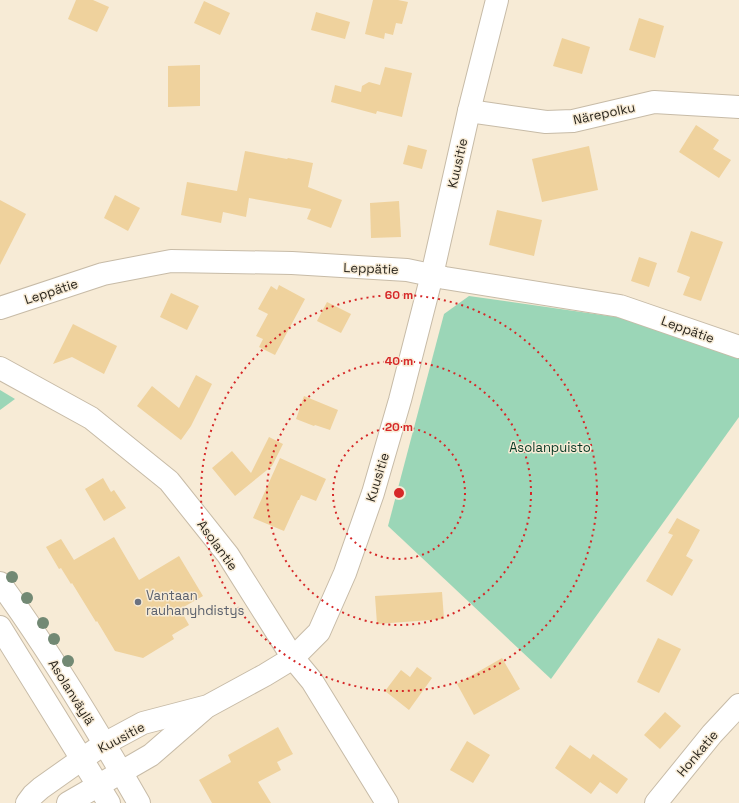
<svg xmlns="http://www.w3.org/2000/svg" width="739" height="803" font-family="'Space Grotesk',sans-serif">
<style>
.green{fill:#9bd6b7}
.building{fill:#efd29d}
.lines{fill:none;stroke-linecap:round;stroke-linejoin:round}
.street-casing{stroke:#c7bba7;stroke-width:24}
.secondary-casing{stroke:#c7bba7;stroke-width:24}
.street{stroke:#fff;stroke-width:22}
.secondary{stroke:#fff;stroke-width:22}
.tree{fill:#728974}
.ring{fill:none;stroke:#d62828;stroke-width:2;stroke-dasharray:2 4}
.worship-dot{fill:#6b7280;stroke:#f7ebd6;stroke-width:1.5}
.labels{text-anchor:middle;stroke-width:3;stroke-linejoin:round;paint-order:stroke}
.street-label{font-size:13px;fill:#2a261e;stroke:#f7ebd6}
.park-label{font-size:13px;fill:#063824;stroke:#f7ebd6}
.worship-label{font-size:13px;fill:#5b616d;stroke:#f7ebd6;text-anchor:start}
.centre{fill:#d62828;stroke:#f7ebd6;stroke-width:2}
.ring-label{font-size:12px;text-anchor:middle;font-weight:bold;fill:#d62828;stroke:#f7ebd6;stroke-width:3;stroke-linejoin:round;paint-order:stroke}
</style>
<rect width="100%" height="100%" fill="#f7ebd6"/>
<!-- green -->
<g class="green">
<path d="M469,296L637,320L739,359V417L551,679L388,526L444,314Z"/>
<path d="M0,390L15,399L0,410Z"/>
</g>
<!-- building -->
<g class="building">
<path d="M76,0H93L109,7L97,32L68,19Z"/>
<path d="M373,0H398L408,2L402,24L396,23L393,35L385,33L384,39L365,34Z"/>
<path d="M204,1L230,13L220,35L194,23Z"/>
<path d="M316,12L350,22L345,39L311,30Z"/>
<path d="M639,18L664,26L655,58L629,50Z"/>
<path d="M562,38L590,47L582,74L553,66Z"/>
<path d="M200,65V106L168,107V66Z"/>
<path d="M385,67L412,73L402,117L377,111L376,114L331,102L335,85L361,92L362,86L369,82L380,85Z"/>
<path d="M696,125L719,140L713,149L731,160L719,178L679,152Z"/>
<path d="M408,145L427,150L422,169L403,164Z"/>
<path d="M589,146L598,190L542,202L532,159Z"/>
<path d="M245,151L287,159L288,158L313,163L308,187L342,200L331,228L307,219L311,209L249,198L246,217L223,212L221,223L181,215L187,182L237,191Z"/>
<path d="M115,195L140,208L128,231L104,218Z"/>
<path d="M0,200L26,214L0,265Z"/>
<path d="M399,201L401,237L371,238L370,203Z"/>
<path d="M497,210L542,220L534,256L489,245Z"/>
<path d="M691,231L723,242L701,301L683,295L690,277L677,272Z"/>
<path d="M639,257L657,263L649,287L631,281Z"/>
<path d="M279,285L305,299L275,355L259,347L263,339L256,336L268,314L258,309L271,286L277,290Z"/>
<path d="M171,293L199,306L187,330L160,317Z"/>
<path d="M327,302L351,314L341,333L317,321Z"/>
<path d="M73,324L117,346L104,374L72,357L53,364Z"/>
<path d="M196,375L212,384L191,426L181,440L137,406L152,386L179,408Z"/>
<path d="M304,396L338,410L330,430L315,425L314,426L296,419Z"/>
<path d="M269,437L283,444L272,466L235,496L212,468L232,451L251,473Z"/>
<path d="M280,458L326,479L316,501L301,495L299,500H298L284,531L253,518Z"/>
<path d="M103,478L111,492L114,490L126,508L104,521L85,489Z"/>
<path d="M677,518L700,530L686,556L693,560L672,596L646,581L673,535L668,533Z"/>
<path d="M114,537L139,580L179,556L203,596L180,609L189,625L172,635L174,639L143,658L115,651L97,621L96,622L72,583L71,584L61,568L59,569L46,547L61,539L74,560Z"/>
<path d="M442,592L444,619L377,624L375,596Z"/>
<path d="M658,638L681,649L659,693L637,682Z"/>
<path d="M502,658L520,689L474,715L457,684Z"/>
<path d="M417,667L432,678L409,710L385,691L401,670L410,677Z"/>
<path d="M665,712L681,726L660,749L644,735Z"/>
<path d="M278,727L293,754L277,762L281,770L258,782L271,803H212L199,780L231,762L228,755Z"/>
<path d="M467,741L490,755L473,783L450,770Z"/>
<path d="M570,745L590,759L593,754L628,779L617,794L600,782L591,794L555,768Z"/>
</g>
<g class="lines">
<defs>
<g id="street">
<path d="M469,111L546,122L573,121L654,102L739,107"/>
<path d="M0,308L103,274L171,261L292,263L407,270L445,278L620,306L739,347"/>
<path d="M0,368L91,418L169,481L228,555L293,658L312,681L387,803"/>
<path d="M27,803L33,795L41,788L82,759L104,744L143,723L208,706L265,675L293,658L319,632L345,573L373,493L400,400L432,275L469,111L497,0"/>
<path d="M68,803L151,755L204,709"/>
<path d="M656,803L712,734L739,705"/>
</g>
<g id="secondary">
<path d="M0,583C51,653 96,728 139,803"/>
<path d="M0,627L109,803"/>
</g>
</defs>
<!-- street casing -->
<use href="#street" class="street-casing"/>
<!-- secondary casing -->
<use href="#secondary" class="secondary-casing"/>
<!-- street -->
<use href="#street" class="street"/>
<!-- secondary -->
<use href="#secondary" class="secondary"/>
</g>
<!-- trees -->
<g class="tree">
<circle cx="12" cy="577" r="6"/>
<circle cx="27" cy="598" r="6"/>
<circle cx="43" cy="623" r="6"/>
<circle cx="54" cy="639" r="6"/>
<circle cx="68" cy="661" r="6"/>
</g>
<!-- distance rings -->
<g class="ring">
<circle cx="399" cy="493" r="66"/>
<circle cx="399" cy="493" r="132"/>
<circle cx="399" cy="493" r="198"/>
</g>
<!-- markers -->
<circle class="worship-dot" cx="138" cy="602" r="4"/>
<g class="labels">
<!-- street labels -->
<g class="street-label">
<text transform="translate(604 113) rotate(-12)" y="5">Närepolku</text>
<text transform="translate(457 163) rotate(-77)" y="5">Kuusitie</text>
<text transform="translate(371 268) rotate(2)" y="5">Leppätie</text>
<text transform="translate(51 291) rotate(-18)" y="5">Leppätie</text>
<text transform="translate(688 329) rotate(20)" y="5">Leppätie</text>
<text transform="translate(377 477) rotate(-73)" y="5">Kuusitie</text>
<text transform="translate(218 545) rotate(54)" y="5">Asolantie</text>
<text transform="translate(72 692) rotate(58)" y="5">Asolanväylä</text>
<text transform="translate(121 737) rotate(-28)" y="5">Kuusitie</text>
<text transform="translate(697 753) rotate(-50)" y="5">Honkatie</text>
</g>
<!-- park labels -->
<g class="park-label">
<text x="550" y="452">Asolanpuisto</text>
</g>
<!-- worship labels -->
<g class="worship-label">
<text x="146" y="600">Vantaan<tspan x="146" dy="15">rauhanyhdistys</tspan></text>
</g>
</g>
<circle cx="399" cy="493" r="6" class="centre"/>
<g class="ring-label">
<text x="399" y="299">60 m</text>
<text x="399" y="365">40 m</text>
<text x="399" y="431">20 m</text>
</g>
</svg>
